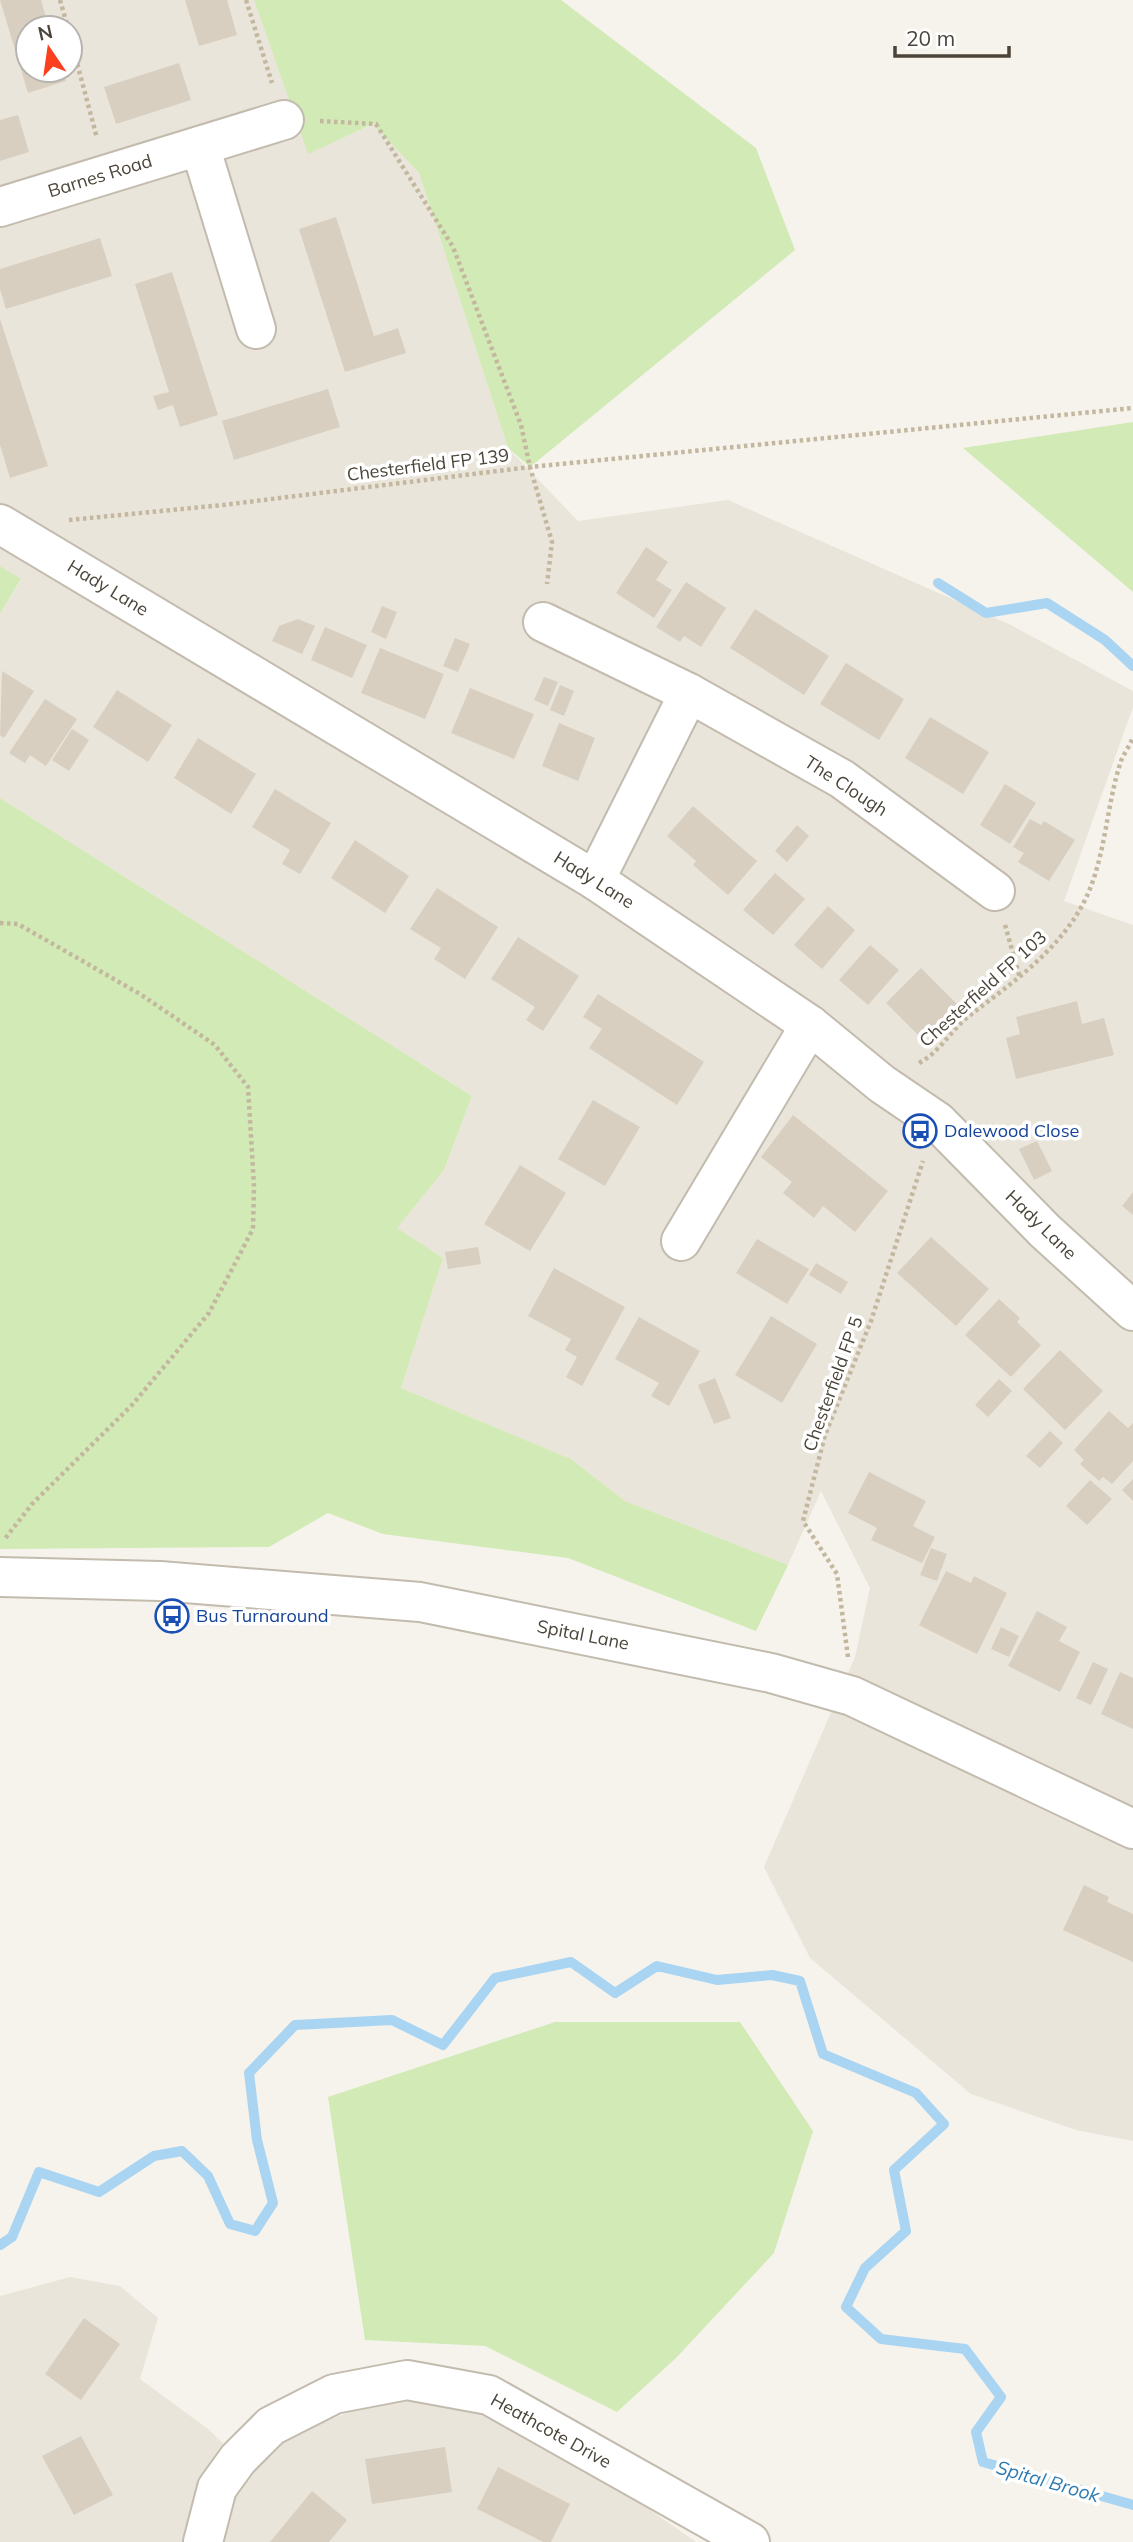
<svg xmlns="http://www.w3.org/2000/svg" width="1133" height="2542" font-family="Mulish,sans-serif">
<style>
.residential{fill:#eae5da;fill-rule:evenodd}
.green{fill:#d2eab5}
.lines{fill:none;stroke-linecap:round;stroke-linejoin:round}
.stream{stroke:#a9d4f2;stroke-width:10}
.building{fill:#d8cfc1}
.minor-casing{stroke:#c2bbae;stroke-width:42}
.path{stroke:#c4b79f;stroke-width:4.5;stroke-dasharray:3.5 3.5;stroke-linecap:butt}
.minor{stroke:#fff;stroke-width:38}
.labels{text-anchor:middle;stroke-width:7;stroke-linejoin:round;paint-order:stroke}
.street-label{font-size:18px;fill:#4b4439;stroke:#fff}
.transit-label{font-size:18px;fill:#164399;stroke:#fff;text-anchor:start}
.water-label{font-size:19px;font-style:italic;fill:#2e7ab2;stroke:#fff}
</style>
<rect width="100%" height="100%" fill="#f6f3ec"/>
<!-- residential -->
<g class="residential">
<path d="M0,0H254L308,153L374,124L419,173L508,448L578,521L728,500L1011,625L1133,691V707L1064,901L1133,925V2141L1076,2130L971,2094L810,1958L764,1867L855,1657L870,1588L821,1491L788,1565L625,1501L571,1459L401,1388L443,1258L396,1228L444,1170L472,1096L0,798V614L21,580L0,566ZM28,28H70V70H28Z"/>
<path d="M70,2277L120,2286L158,2318L140,2379L208,2429L251,2470L292,2434L355,2410L426,2395L508,2411L696,2542H0V2296Z"/>
</g>
<!-- green -->
<g class="green">
<path d="M254,0H561L756,148L795,250L530,467L508,448L419,173L373,124L308,154Z"/>
<path d="M1133,422V592L963,448Z"/>
<path d="M0,566L21,579L0,614Z"/>
<path d="M0,798L472,1096L444,1170L397,1228L443,1258L401,1388L571,1459L625,1501L788,1565L756,1631L568,1558L383,1534L328,1513L269,1547L0,1549Z"/>
<path d="M555,2022H740L813,2131L774,2253L676,2358L617,2412L485,2346L365,2340L328,2097Z"/>
</g>
<g class="lines">
<!-- stream -->
<g class="stream">
<path d="M938,583L986,613L1047,603L1105,640L1133,666"/>
<path d="M0,2245L12,2237L39,2172L99,2192L154,2156L182,2151L208,2176L230,2224L255,2231L273,2203L257,2140L249,2073L295,2025L392,2020L443,2045L495,1978L571,1962L615,1993L657,1966L717,1980L772,1975L800,1981L823,2054L916,2093L944,2124L894,2170L906,2231L865,2268L846,2307L881,2339L965,2349L1001,2397L976,2432L983,2462L1133,2505"/>
</g>
</g>
<!-- building -->
<g class="building">
<path d="M0,0H41L49,28H28V70H62L66,81L28,93Z"/>
<path d="M185,0H227L237,35L199,46Z"/>
<path d="M179,63L191,100L116,124L104,87Z"/>
<path d="M18,115L29,152L0,161V120Z"/>
<path d="M336,217L374,336L398,328L406,353L345,372L299,229Z"/>
<path d="M100,238L112,276L6,309L0,289V269Z"/>
<path d="M172,272L218,415L180,427L173,405L158,410L153,396L169,392L135,284Z"/>
<path d="M0,319L48,466L10,478L0,445Z"/>
<path d="M328,389L340,427L234,460L222,421Z"/>
<path d="M646,547L668,562L656,580L672,590L654,618L616,593Z"/>
<path d="M686,582L726,608L701,647L684,636L680,642L656,627Z"/>
<path d="M382,606L397,612L386,639L371,632Z"/>
<path d="M755,609L829,656L804,695L730,648Z"/>
<path d="M298,619L315,626L302,654L272,641L279,626Z"/>
<path d="M325,627L367,645L352,678L311,660Z"/>
<path d="M455,638L470,644L458,672L443,666Z"/>
<path d="M380,648L444,674L425,719L361,693Z"/>
<path d="M846,663L904,699L879,740L820,704Z"/>
<path d="M2,671L34,691L4,738L0,735Z"/>
<path d="M544,677L558,682L548,706L534,700Z"/>
<path d="M560,685L574,691L564,716L550,710Z"/>
<path d="M470,688L534,714L514,759L451,733Z"/>
<path d="M117,690L172,725L148,762L93,727Z"/>
<path d="M45,699L77,719L46,766L30,755L25,763L9,753Z"/>
<path d="M930,717L989,752L963,794L905,758Z"/>
<path d="M559,723L595,738L578,781L542,766Z"/>
<path d="M72,729L89,740L69,771L52,760Z"/>
<path d="M198,738L256,774L231,814L174,778Z"/>
<path d="M1005,784L1036,803L1010,844L980,825Z"/>
<path d="M275,789L331,823L300,874L282,864L290,850L252,827Z"/>
<path d="M693,806L757,861L728,895L693,865L696,861L667,836Z"/>
<path d="M1030,819L1041,825L1044,821L1075,840L1049,881L1018,862L1024,853L1013,847Z"/>
<path d="M797,825L809,836L787,862L775,851Z"/>
<path d="M355,840L409,876L385,913L331,878Z"/>
<path d="M775,873L805,899L773,935L743,910Z"/>
<path d="M437,888L498,927L465,979L434,959L441,948L410,929Z"/>
<path d="M828,906L855,930L822,969L794,945Z"/>
<path d="M518,937L579,976L543,1031L526,1020L535,1007L491,979Z"/>
<path d="M870,945L899,970L868,1005L839,980Z"/>
<path d="M921,968L957,1004L922,1039L886,1003Z"/>
<path d="M598,994L704,1062L677,1105L589,1048L602,1029L583,1017Z"/>
<path d="M1077,1001L1082,1024L1104,1018L1114,1055L1016,1079L1006,1038L1020,1034L1016,1017Z"/>
<path d="M593,1100L640,1127L605,1186L558,1159Z"/>
<path d="M793,1115L888,1191L855,1232L823,1206L814,1218L783,1193L792,1182L761,1157Z"/>
<path d="M1037,1141L1052,1171L1034,1180L1019,1149Z"/>
<path d="M520,1165L566,1193L530,1251L484,1224Z"/>
<path d="M1133,1192V1215L1122,1206Z"/>
<path d="M931,1237L989,1289L956,1326L897,1273Z"/>
<path d="M757,1239L809,1269L787,1304L736,1273Z"/>
<path d="M478,1247L481,1264L448,1269L445,1252Z"/>
<path d="M816,1263L848,1282L841,1294L809,1275Z"/>
<path d="M554,1268L625,1307L582,1386L566,1377L577,1357L565,1350L571,1339L528,1316Z"/>
<path d="M999,1299L1020,1318L1017,1322L1041,1345L1011,1377L965,1335Z"/>
<path d="M771,1316L817,1344L782,1403L735,1375Z"/>
<path d="M639,1317L700,1351L669,1406L651,1396L659,1383L615,1359Z"/>
<path d="M1060,1350L1103,1391L1065,1430L1023,1389Z"/>
<path d="M715,1378L731,1418L714,1424L698,1385Z"/>
<path d="M999,1379L1012,1391L988,1417L975,1405Z"/>
<path d="M1109,1411L1128,1428L1133,1423V1461L1112,1484L1103,1477L1099,1481L1080,1464L1084,1460L1074,1450Z"/>
<path d="M1050,1431L1063,1443L1040,1468L1026,1456Z"/>
<path d="M869,1472L926,1501L913,1526L935,1537L922,1563L871,1540L877,1528L848,1513Z"/>
<path d="M1133,1479V1501L1122,1490Z"/>
<path d="M1090,1480L1112,1499L1087,1525L1066,1506Z"/>
<path d="M931,1548L947,1554L937,1581L920,1575Z"/>
<path d="M946,1571L971,1583L974,1576L1007,1593L977,1654L919,1625Z"/>
<path d="M1037,1611L1067,1627L1059,1641L1080,1652L1060,1692L1008,1666Z"/>
<path d="M1001,1627L1019,1636L1009,1657L991,1649Z"/>
<path d="M1093,1662L1108,1669L1091,1705L1076,1698Z"/>
<path d="M1120,1672L1133,1678V1729L1101,1714Z"/>
<path d="M1084,1885L1109,1897L1107,1902L1133,1914V1962L1063,1930Z"/>
<path d="M84,2318L120,2344L81,2400L45,2374Z"/>
<path d="M81,2436L113,2495L74,2515L42,2456Z"/>
<path d="M445,2447L452,2492L372,2504L365,2459Z"/>
<path d="M498,2467L570,2504L551,2542H543L477,2509Z"/>
<path d="M312,2491L347,2520L329,2542H270Z"/>
</g>
<g class="lines">
<defs>
<g id="minor">
<path d="M200,146L256,329"/>
<path d="M0,207L284,120"/>
<path d="M0,524L595,880L810,1025L882,1084L938,1122L1045,1231L1133,1311"/>
<path d="M543,622L689,693L842,779L995,891"/>
<path d="M595,880L689,693"/>
<path d="M681,1241L810,1025"/>
<path d="M0,1577L160,1581L420,1602L771,1673L852,1696L1133,1829"/>
<path d="M203,2542L217,2488L238,2459L271,2426L334,2394L407,2380L489,2395L750,2542"/>
</g>
</defs>
<!-- minor casing -->
<use href="#minor" class="minor-casing"/>
<!-- path -->
<g class="path">
<path d="M60,0L68,28"/>
<path d="M246,0L272,83"/>
<path d="M70,37L97,138"/>
<path d="M320,121L376,124L453,247L521,425L530,467L552,542L547,584"/>
<path d="M69,520L223,505L530,467L1133,408"/>
<path d="M0,923L18,924L140,994L215,1045L248,1087L254,1186L253,1229L209,1313L132,1405L32,1504L4,1540"/>
<path d="M1005,925L1020,978"/>
<path d="M919,1063C940,1052 951,1030 969,1016C1012,983 1060,950 1085,900C1106,857 1106,806 1121,761C1124,753 1130,746 1133,737"/>
<path d="M848,1657L837,1574L803,1521L825,1435L871,1321L923,1161"/>
</g>
<!-- minor -->
<use href="#minor" class="minor"/>
</g>
<!-- icons -->
<defs>
<symbol id="bus-ring" viewBox="-11 -11 22 22"><circle r="9.5" fill="#fff" stroke="#1a4fb4" stroke-width="1.5"/><path d="M-5-6H5V4H4V6H2V4H-2V6H-4V4H-5ZM-3.5-4V0h7V-4ZM-3.5 1.2v1.5H-2V1.2ZM2 1.2v1.5H3.5V1.2Z" fill="#1a4fb4"/></symbol>
</defs>
<g fill-rule="evenodd">
<use href="#bus-ring" x="901" y="1112" width="38" height="38"/>
<use href="#bus-ring" x="153" y="1597" width="38" height="38"/>
</g>
<g class="labels">
<!-- street labels -->
<g class="street-label">
<text transform="translate(100 176) rotate(-17)" y="6">Barnes Road</text>
<text transform="translate(428 465) rotate(-7)" y="6">Chesterfield FP 139</text>
<text transform="translate(108 588) rotate(31)" y="6">Hady Lane</text>
<text transform="translate(846 786) rotate(33)" y="6">The Clough</text>
<text transform="translate(594 880) rotate(32)" y="6">Hady Lane</text>
<text transform="translate(983 989) rotate(-42)" y="6">Chesterfield FP 103</text>
<text transform="translate(1041 1225) rotate(44)" y="6">Hady Lane</text>
<text transform="translate(833 1384) rotate(-70)" y="6">Chesterfield FP 5</text>
<text transform="translate(583 1635) rotate(11)" y="6">Spital Lane</text>
<text transform="translate(551 2431) rotate(29)" y="6">Heathcote Drive</text>
</g>
<!-- transit labels -->
<g class="transit-label">
<text x="944" y="1137">Dalewood Close</text>
<text x="196" y="1622">Bus Turnaround</text>
</g>
<!-- water labels -->
<g class="water-label">
<text transform="translate(1048 2481) rotate(16)" y="7">Spital Brook</text>
</g>
</g>
<!-- north arrow -->
<g transform="translate(49 49) rotate(347)"><circle r="33" fill="#ffffff" stroke="#b7b4b0" stroke-width="2"/>
<path d="M0-5L12 26L0 18L-12 26Z" fill="#fc3f1d"/>
<text y="-10" font-size="19" font-weight="bold" text-anchor="middle" fill="#4b4439">N</text>
</g>
<!-- scale -->
<path d="M895 46v10h114v-10" fill="none" stroke="#4b4439" stroke-width="3.5"/>
<text x="906" y="46" font-size="21" fill="#4b4439" stroke="#ffffff" stroke-width="5" paint-order="stroke">20 m</text>
</svg>
